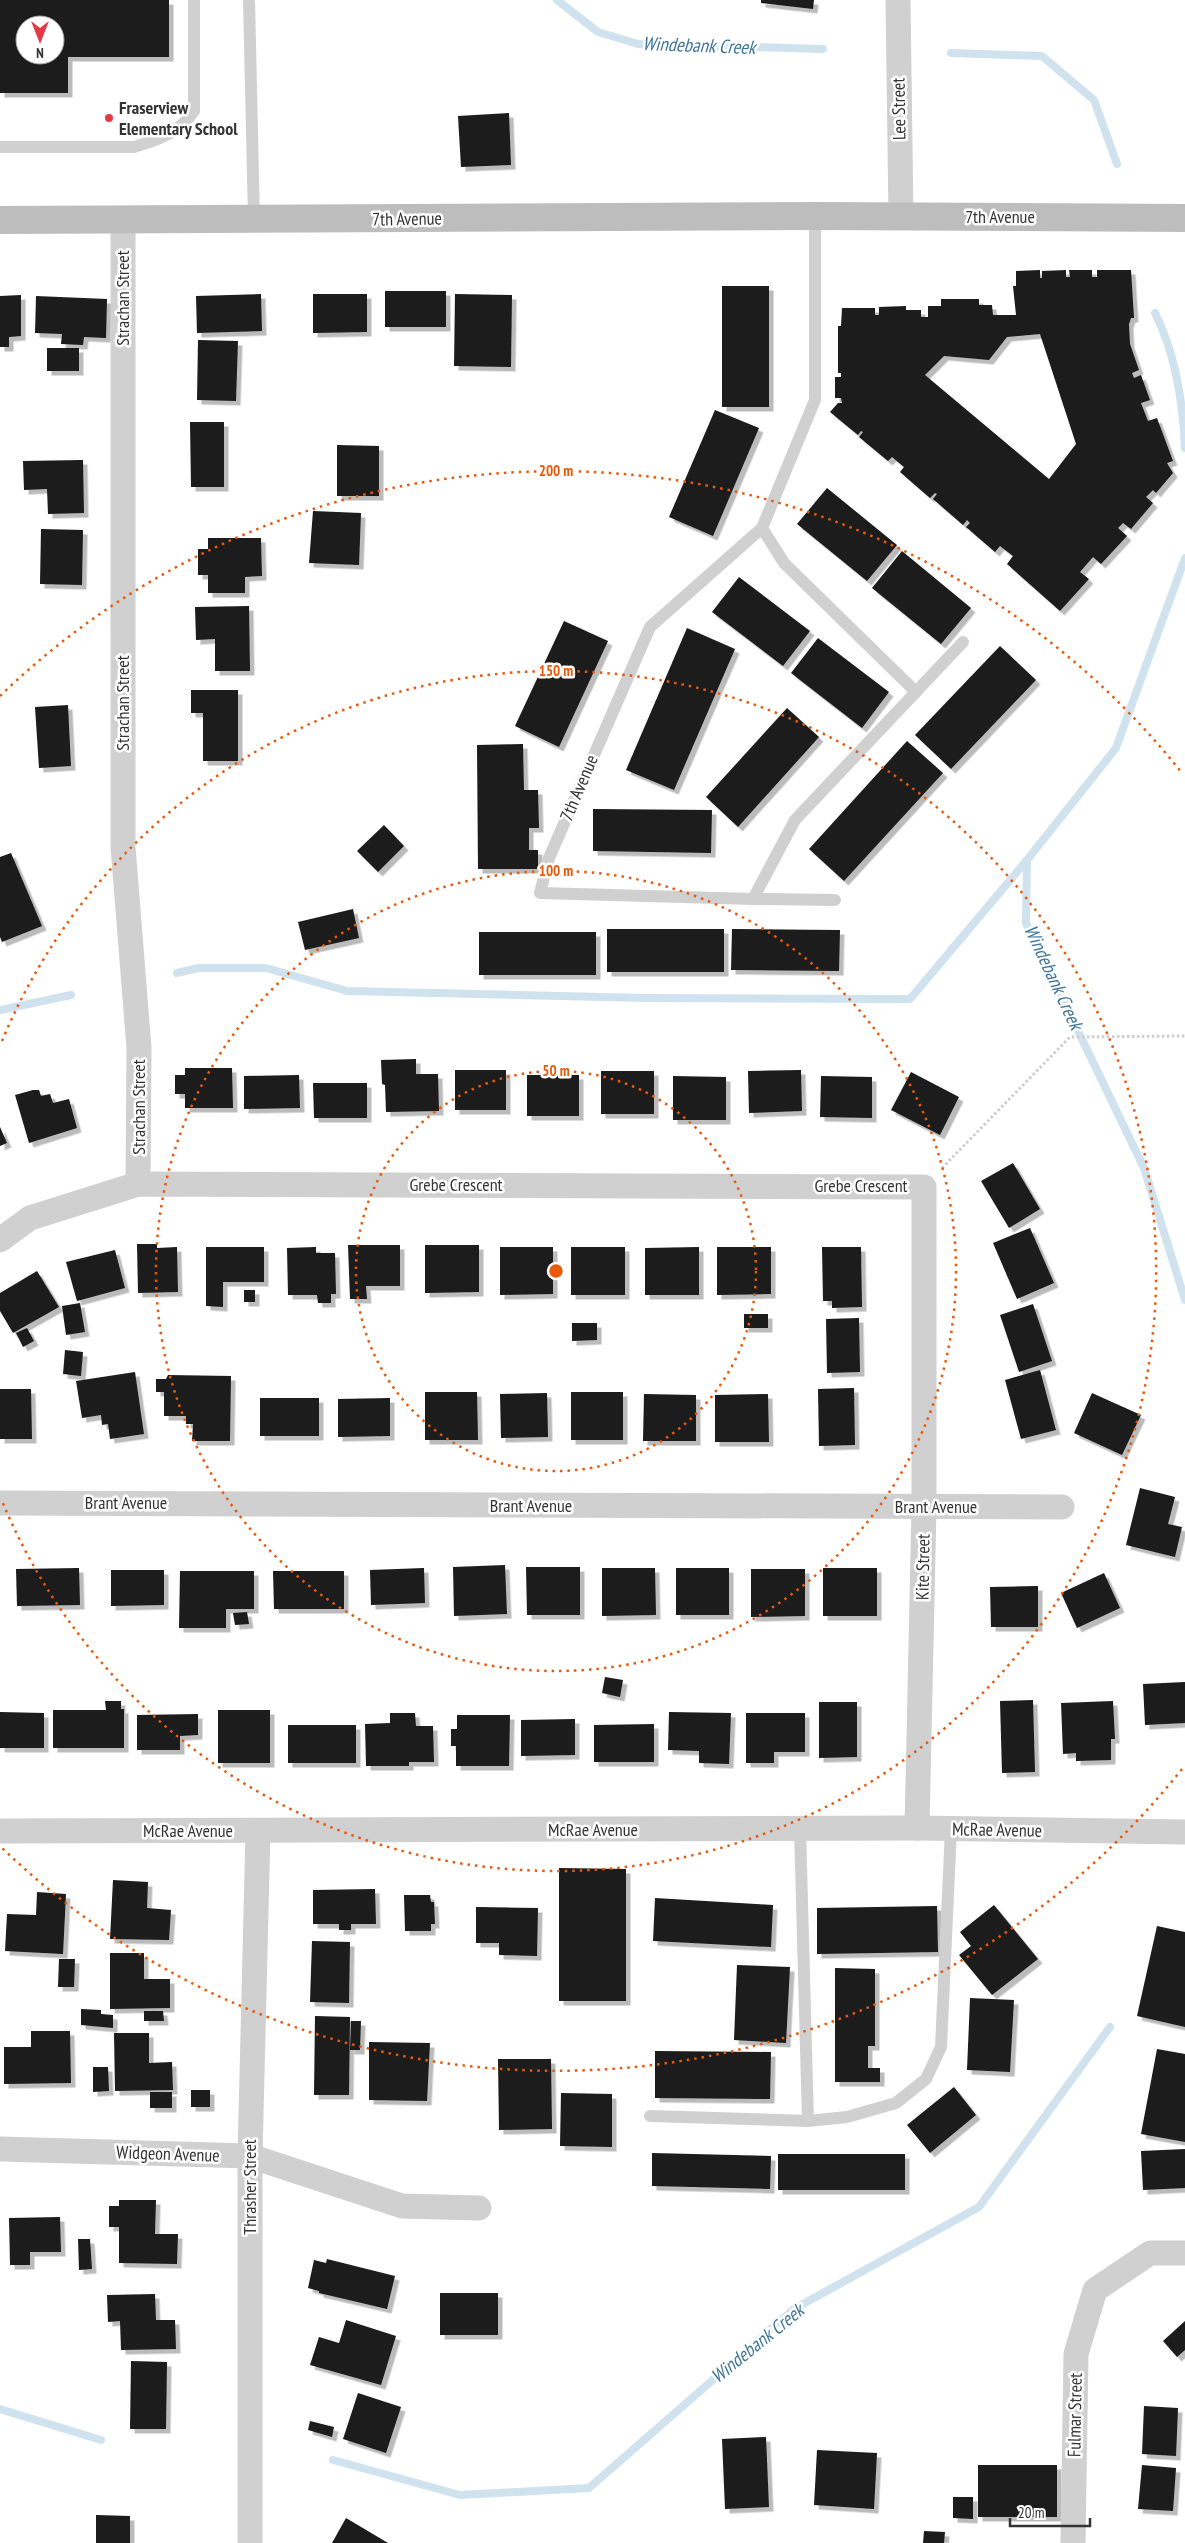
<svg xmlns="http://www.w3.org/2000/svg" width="1185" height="2543" font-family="'PT Sans Narrow',sans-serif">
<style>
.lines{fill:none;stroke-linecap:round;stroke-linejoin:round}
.stream{stroke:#cfe2ee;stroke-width:8}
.building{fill:#1a1a1a;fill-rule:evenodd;filter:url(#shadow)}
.path{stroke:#cdcdcd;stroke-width:3;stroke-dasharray:2.5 2.5;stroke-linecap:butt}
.lane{stroke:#d0d0d0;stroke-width:12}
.street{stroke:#d0d0d0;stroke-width:25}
.secondary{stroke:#bdbdbd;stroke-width:28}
.ring{fill:none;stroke:#e8590c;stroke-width:2.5;stroke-dasharray:2.5 5}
.poi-dot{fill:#e63946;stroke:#fff;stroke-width:2}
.labels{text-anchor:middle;stroke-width:5;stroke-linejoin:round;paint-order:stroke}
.poi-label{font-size:18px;font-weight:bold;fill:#333;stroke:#fff;text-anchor:start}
.street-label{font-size:18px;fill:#333;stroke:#fff}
.water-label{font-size:19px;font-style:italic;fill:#3f7597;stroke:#fff}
.centre{fill:#e8590c;stroke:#fff;stroke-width:2.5}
.ring-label{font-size:15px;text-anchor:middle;font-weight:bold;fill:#e8590c;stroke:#fff;stroke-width:5;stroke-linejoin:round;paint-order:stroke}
</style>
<defs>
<filter id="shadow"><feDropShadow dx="4.5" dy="4.5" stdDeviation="0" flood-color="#0004"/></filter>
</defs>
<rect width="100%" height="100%" fill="#fff"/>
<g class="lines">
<!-- stream -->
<g class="stream">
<path d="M557,0L598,32L638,44L823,49"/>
<path d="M951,53L1042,56L1094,100L1117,164"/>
<path d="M1155,313C1176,355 1183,402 1185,448"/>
<path d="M1185,558L1116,748L1027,860L1026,923L1144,1168L1185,1300"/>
<path d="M177,973L198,968H266L347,991L643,998L910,999L1027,860"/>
<path d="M0,1010L71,995"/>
<path d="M0,2409L101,2440"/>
<path d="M333,2460L460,2495L589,2488L794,2309L979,2207L1110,2027"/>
</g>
</g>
<!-- building -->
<g class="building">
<path d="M0,0H169V57H68V93H0ZM25,25H55V55H25Z"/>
<path d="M761,0H814L813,9L761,3Z"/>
<path d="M509,113L511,165L461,167L458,116Z"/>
<path d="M1040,270V278H1042V271L1066,270V277H1070L1069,270H1092V277H1097V270H1131L1134,318H1131L1129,324L1130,344L1139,370L1132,373L1134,378L1141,375L1150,400L1141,403L1148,421L1157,418L1173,461L1167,463L1173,473L1156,493L1153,490L1146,497L1153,503L1131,529L1123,523L1118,528L1127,536L1101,564L1093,557L1080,572L1089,579L1060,611L1007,564L1013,556L1000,546L995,552L966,527L970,523L967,520L963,525L933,499L937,494L935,493L930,498L900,472L904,467L892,457L888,461L859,437L863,432L861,431L858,435L830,412L838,403H842L841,398H835V377H841V373H838V326H841L842,308H875V315H879V307L906,306V310H921V317H928V306H941V299H979V305H992L993,315H1016L1013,286H1016V271ZM1040,334L1076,444L1049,479L925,375L944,356L989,360L1007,337Z"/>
<rect x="722" y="286" width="47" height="121"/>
<rect x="385" y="291" width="61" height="36"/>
<path d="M261,294L262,331L197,333L196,296Z"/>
<path d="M313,294H367V332L313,333Z"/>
<path d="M455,294L512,295L511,367L454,366Z"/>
<path d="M21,295V336L9,337V347H0V296Z"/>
<path d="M36,296L107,299L106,338L84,337L83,345L61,344L62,334L35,333Z"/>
<path d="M198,340L238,341L236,401L197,400Z"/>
<rect x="47" y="348" width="32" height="23"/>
<path d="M715,410L759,428L713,536L669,517Z"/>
<path d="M190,422H224V487H191Z"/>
<path d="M337,445L379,446V496H337Z"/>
<path d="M83,460L84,513L48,514L47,489L24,490L23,461Z"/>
<path d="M827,488L897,545L867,581L797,524Z"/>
<path d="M313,511L361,513L359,565L309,563Z"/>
<path d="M41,529L83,530L82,585L40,584Z"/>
<path d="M208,538H261L262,576L245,577V593H208V575H198V549H208Z"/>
<path d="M902,551L971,608L941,644L872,588Z"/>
<path d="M739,577L810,631L783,666L712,612Z"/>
<path d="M249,606L250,671H215V639L196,640L195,607Z"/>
<path d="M564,621L608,641L559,747L515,726Z"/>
<path d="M687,628L735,649L674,790L626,770Z"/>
<path d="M818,638L889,692L862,728L791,673Z"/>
<path d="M1000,646L1036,680L951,769L915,735Z"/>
<path d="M191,690H238V761H203V713H191Z"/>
<path d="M68,705L71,766L39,768L35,707Z"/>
<path d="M787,708L819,737L738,827L706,797Z"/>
<path d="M907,741L943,773L844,881L809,849Z"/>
<path d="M523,744L524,790H538L539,828H529V850H538V869H478L477,745Z"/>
<path d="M593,809L712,810L711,853L593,851Z"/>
<path d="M384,825L404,846L378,872L357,851Z"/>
<path d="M11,853L42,926L2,942L0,937V857Z"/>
<path d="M353,909L359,938L305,950L298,922Z"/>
<rect x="607" y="929" width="117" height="43"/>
<path d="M732,929L840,930L839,971L731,970Z"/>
<rect x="479" y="932" width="117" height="43"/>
<path d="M416,1059V1074H438L439,1111L386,1112L385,1085L382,1084L381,1060Z"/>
<path d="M185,1068H232L233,1108H185V1094H175V1075H185Z"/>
<rect x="455" y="1070" width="51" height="40"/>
<path d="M801,1070L802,1111L749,1113L748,1071Z"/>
<rect x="601" y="1071" width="53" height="43"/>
<path d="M911,1072L959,1097L940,1135L891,1110Z"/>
<path d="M299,1075L300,1108L244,1109V1076Z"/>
<rect x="527" y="1075" width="52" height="41"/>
<path d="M673,1076L726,1077V1120H673Z"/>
<path d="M821,1076L872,1077V1118L820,1117Z"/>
<path d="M313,1083H367V1118H314Z"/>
<path d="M33,1090H39L41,1096L50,1094L53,1103L69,1099L77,1128L29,1143L15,1095Z"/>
<path d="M0,1127L7,1143L0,1146Z"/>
<path d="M1013,1163L1040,1209L1009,1228L981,1181Z"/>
<path d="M1030,1228L1054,1283L1017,1299L993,1243Z"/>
<path d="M137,1244H157V1248L177,1247L178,1292L138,1293Z"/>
<path d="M348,1245H400V1286H366L367,1299H350Z"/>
<path d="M425,1245H479V1292L425,1293Z"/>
<path d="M206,1247H264V1282H223V1307L206,1306Z"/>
<path d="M316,1247V1253H335L336,1294H331V1303H318L317,1295H288L287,1248Z"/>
<path d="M500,1247H553V1294L500,1295Z"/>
<rect x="571" y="1247" width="54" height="48"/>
<path d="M699,1247V1295H645V1248Z"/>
<path d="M717,1247H771V1294L717,1295Z"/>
<path d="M822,1247H861L862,1307L832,1308V1301H823Z"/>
<path d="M115,1250L125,1288L77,1301L66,1262Z"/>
<path d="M37,1271L59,1307L13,1333L0,1311V1293Z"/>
<rect x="244" y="1290" width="11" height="12"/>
<path d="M80,1303L85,1332L66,1335L62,1306Z"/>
<path d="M1033,1304L1052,1361L1019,1372L1000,1315Z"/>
<rect x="744" y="1314" width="24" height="14"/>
<path d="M859,1318L860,1372L827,1373L826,1319Z"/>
<path d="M572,1323H597V1340L572,1341Z"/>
<path d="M27,1328L34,1341L23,1347L16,1333Z"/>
<path d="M65,1350L83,1352L81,1376L63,1374Z"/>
<path d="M1040,1370L1056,1430L1021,1439L1005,1380Z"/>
<path d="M135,1372L144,1434L110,1439L108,1424L102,1425L101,1415L82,1418L76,1381Z"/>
<path d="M168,1375L231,1376L230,1441H192L193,1424H186V1416H164V1392H156V1379H166Z"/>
<path d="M854,1388L855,1445L819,1446L818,1389Z"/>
<path d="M0,1389H31L32,1439H0Z"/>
<path d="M425,1392H477L478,1440H425Z"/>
<rect x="571" y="1392" width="52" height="48"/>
<path d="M547,1393L548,1437L501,1438L500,1394Z"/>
<path d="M1092,1393L1141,1415L1122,1455L1074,1433Z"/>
<path d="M644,1394L696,1395V1441H643Z"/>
<path d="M768,1394L769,1442H715V1395Z"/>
<rect x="260" y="1398" width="59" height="38"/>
<path d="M390,1398V1436L338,1437V1399Z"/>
<path d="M1140,1488L1175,1497L1168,1524L1182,1527L1175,1557L1126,1545Z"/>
<path d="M505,1565L507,1614L454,1616L453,1567Z"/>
<path d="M526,1567H580V1615H527Z"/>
<path d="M79,1568L80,1605L17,1606L16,1569Z"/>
<path d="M424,1568L425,1603L371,1605L370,1570Z"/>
<path d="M602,1568H655L656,1615L602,1616Z"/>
<rect x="676" y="1568" width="53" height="47"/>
<rect x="823" y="1568" width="54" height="48"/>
<path d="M751,1569H805V1616L751,1617Z"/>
<path d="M111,1570H164V1605L111,1606Z"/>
<path d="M180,1571H254V1609H226V1628H179Z"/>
<path d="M273,1571H344V1609H274Z"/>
<path d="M1104,1573L1120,1608L1077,1628L1061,1593Z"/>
<path d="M1038,1586V1627H991L990,1587Z"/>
<path d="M247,1612L249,1624L235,1625L233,1613Z"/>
<path d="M605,1677L623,1680L620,1697L602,1693Z"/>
<path d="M1185,1682V1723L1145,1725L1143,1684Z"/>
<path d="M1033,1700L1035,1772L1002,1773L1000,1701Z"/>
<path d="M105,1701H121V1709H124V1748H53V1710H106Z"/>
<path d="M1113,1701L1115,1739H1111V1760L1076,1761V1753L1063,1754L1061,1703Z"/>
<path d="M819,1702H857V1757L819,1758Z"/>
<rect x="218" y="1710" width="52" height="53"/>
<path d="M0,1712L44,1713V1748H0Z"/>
<path d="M669,1712L731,1713L729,1764L699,1763V1751L668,1750Z"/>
<path d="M390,1713H415L416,1726H433L434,1762H409V1766H366L365,1724L390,1723Z"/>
<path d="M746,1713H805V1752H774V1763H746Z"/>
<path d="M198,1714V1735L180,1736V1750H137V1715Z"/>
<path d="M457,1715H510L509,1766H456V1746H451V1729H457Z"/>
<path d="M575,1719V1755L521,1756V1720Z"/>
<path d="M654,1724V1762H594V1725Z"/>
<rect x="288" y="1725" width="68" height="38"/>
<path d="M559,1868L626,1869V2001H559Z"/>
<path d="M113,1880L148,1882L147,1908L171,1910L169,1940L110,1939Z"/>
<path d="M375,1889L376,1924H351V1930H339V1924H313V1890Z"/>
<path d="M37,1892L66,1894L63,1954L5,1951L7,1914L36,1915Z"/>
<path d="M404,1895H430L431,1902H434L435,1924H431V1931H405Z"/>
<path d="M655,1898L773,1905L771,1947L653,1941Z"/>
<path d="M994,1905L1038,1959L992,1995L959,1955L971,1946L960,1932Z"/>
<path d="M937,1906L938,1952L817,1954V1908Z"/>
<path d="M476,1907L538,1908L537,1956L499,1955V1943H476Z"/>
<path d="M1157,1926L1185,1932V2027L1137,2016Z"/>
<path d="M312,1941L350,1942L349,2003L310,2002Z"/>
<path d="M110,1953H144V1979H170V2008L110,2009Z"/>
<path d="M59,1959H75L74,1987H58Z"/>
<path d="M737,1965L790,1967L786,2043L734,2040Z"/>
<path d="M835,1968L875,1969V2046H868V2068H880V2082H835Z"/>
<path d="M970,1998L1014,2000L1010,2072L967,2070Z"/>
<path d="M81,2009L101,2010V2014L113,2015V2028L81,2025Z"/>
<path d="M144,2011H163L164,2021H144Z"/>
<path d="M315,2016L350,2017L349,2095H314Z"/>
<path d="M351,2021H361L360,2050H350Z"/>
<path d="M31,2031H70L71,2083L4,2084V2047H31Z"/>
<path d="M114,2033H149V2063L172,2062L173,2090L115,2091Z"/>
<path d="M369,2042L430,2043L427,2101L369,2100Z"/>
<path d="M1157,2049L1185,2054V2142L1141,2134Z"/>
<path d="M655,2051L771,2052L770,2099L655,2098Z"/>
<path d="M498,2059H551L552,2129L499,2130Z"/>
<path d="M93,2067H108L109,2091L93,2092Z"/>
<path d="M954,2087L976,2115L930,2153L907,2125Z"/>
<rect x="191" y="2090" width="19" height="17"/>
<rect x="150" y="2092" width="22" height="16"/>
<path d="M561,2093L612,2094V2147L560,2146Z"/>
<path d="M1185,2149V2188L1143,2190L1141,2151Z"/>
<path d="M652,2153L771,2156L770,2189L652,2186Z"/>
<rect x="778" y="2154" width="127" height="36"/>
<path d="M119,2200H156L155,2234H178L177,2264L119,2263V2227H109V2206H119Z"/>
<path d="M60,2217L61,2252H30V2265H10L9,2218Z"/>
<path d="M78,2239H90L92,2269L79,2270Z"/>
<path d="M327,2259L395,2276L387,2309L319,2293V2291L308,2288L314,2260L326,2263Z"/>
<rect x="440" y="2293" width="58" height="42"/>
<path d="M155,2294L156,2320H175L176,2349L121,2350L120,2321L108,2322L107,2295Z"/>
<path d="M346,2320L396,2336L381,2385L310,2365L319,2337L339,2343Z"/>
<path d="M1185,2321V2350L1177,2357L1163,2341Z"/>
<path d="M131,2361L167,2362L166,2429H130Z"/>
<path d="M358,2393L401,2407L386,2453L343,2439Z"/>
<path d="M1144,2406L1178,2408L1176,2456L1142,2454Z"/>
<path d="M310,2421L334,2427L332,2437L308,2430Z"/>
<path d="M766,2437L769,2507L725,2509L722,2439Z"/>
<path d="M817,2450L877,2453L874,2509L814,2505Z"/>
<rect x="978" y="2465" width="79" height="52"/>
<path d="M1142,2465L1176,2468L1173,2511L1138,2509Z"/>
<path d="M953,2497H973V2519L953,2518Z"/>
<path d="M96,2515L130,2516V2543H96Z"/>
<path d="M346,2518L388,2543H332Z"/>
<path d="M924,2531L945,2532L944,2543H923Z"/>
</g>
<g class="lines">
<!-- path -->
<path class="path" d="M942,1168L1070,1037L1185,1036"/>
<!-- lane -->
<g class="lane">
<path d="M249,0L254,220"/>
<path d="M0,147H134C158,140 180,132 194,111V0"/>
<path d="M815,216V400L762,528L650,627L549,858L540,893L753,899L795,820L963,642"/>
<path d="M762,528L784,563L916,692"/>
<path d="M753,899L835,900"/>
<path d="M800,1829L808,2121"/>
<path d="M650,2116L808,2121L847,2117L896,2103L926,2079L941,2047L951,1829"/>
</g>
<!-- street -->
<g class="street">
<path d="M898,0L901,217"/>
<path d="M123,221V847L139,1048L138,1184"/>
<path d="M0,1240L30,1218L138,1184L924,1187V1508L917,1828"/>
<path d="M0,1503L1062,1507"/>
<path d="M0,1831L917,1828L1185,1832"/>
<path d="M0,2149L250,2156L402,2206L479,2208"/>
<path d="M250,2543V2156L258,1831"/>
<path d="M1073,2543L1076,2354L1095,2290L1150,2253H1185"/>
</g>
<!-- secondary -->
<path class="secondary" d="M0,220L815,216L1185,218"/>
</g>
<!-- distance rings -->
<g class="ring">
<circle cx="556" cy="1271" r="200"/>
<circle cx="556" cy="1271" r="400"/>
<path d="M2 1041A600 600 0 1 1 2 1501"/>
<path d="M1182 1769A800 800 0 0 1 0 1846M0 696A800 800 0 0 1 1182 773"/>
</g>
<!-- markers -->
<circle class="poi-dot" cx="109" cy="118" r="5"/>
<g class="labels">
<!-- poi labels -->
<g class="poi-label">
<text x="119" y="114">Fraserview<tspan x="119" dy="21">Elementary School</tspan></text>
</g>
<!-- street labels -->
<g class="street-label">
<text transform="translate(899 109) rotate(-91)" y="6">Lee Street</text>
<text x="1000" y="223">7th Avenue</text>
<text transform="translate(407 219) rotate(-1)" y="6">7th Avenue</text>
<text transform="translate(123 298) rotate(-90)" y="6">Strachan Street</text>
<text transform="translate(123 703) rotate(-90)" y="6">Strachan Street</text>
<text transform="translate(579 788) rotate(-67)" y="6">7th Avenue</text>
<text transform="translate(139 1107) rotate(-90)" y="6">Strachan Street</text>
<text x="456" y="1191">Grebe Crescent</text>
<text x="861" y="1192">Grebe Crescent</text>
<text x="126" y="1509">Brant Avenue</text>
<text x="531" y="1512">Brant Avenue</text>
<text x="936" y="1513">Brant Avenue</text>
<text transform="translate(923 1567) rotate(-89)" y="6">Kite Street</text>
<text x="593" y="1836">McRae Avenue</text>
<text transform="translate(997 1830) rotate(1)" y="6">McRae Avenue</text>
<text x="188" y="1837">McRae Avenue</text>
<text transform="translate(168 2154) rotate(2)" y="6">Widgeon Avenue</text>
<text transform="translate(250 2187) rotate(-90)" y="6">Thrasher Street</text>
<text transform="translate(1075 2415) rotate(-89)" y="6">Fulmar Street</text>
</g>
<!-- water labels -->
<g class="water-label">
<text transform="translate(699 45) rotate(2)" y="7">Windebank Creek</text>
<text transform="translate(1054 977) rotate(65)" y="7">Windebank Creek</text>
<text transform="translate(757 2343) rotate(-39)" y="7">Windebank Creek</text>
</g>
</g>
<circle cx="556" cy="1271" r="8" class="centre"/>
<g class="ring-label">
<text x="556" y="476">200 m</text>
<text x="556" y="676">150 m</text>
<text x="556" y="876">100 m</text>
<text x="556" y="1076">50 m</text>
</g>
<!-- north arrow -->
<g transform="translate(40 40) rotate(180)"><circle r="24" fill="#ffffff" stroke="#adadad"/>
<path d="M0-4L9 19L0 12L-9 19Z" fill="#e63946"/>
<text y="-8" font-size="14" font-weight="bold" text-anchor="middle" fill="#333333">N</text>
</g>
<!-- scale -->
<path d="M1010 2518v8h80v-8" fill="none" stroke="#333333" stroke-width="2.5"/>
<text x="1018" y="2518" font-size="15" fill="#333333" stroke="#ffffff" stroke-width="4" paint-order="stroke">20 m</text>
</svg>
